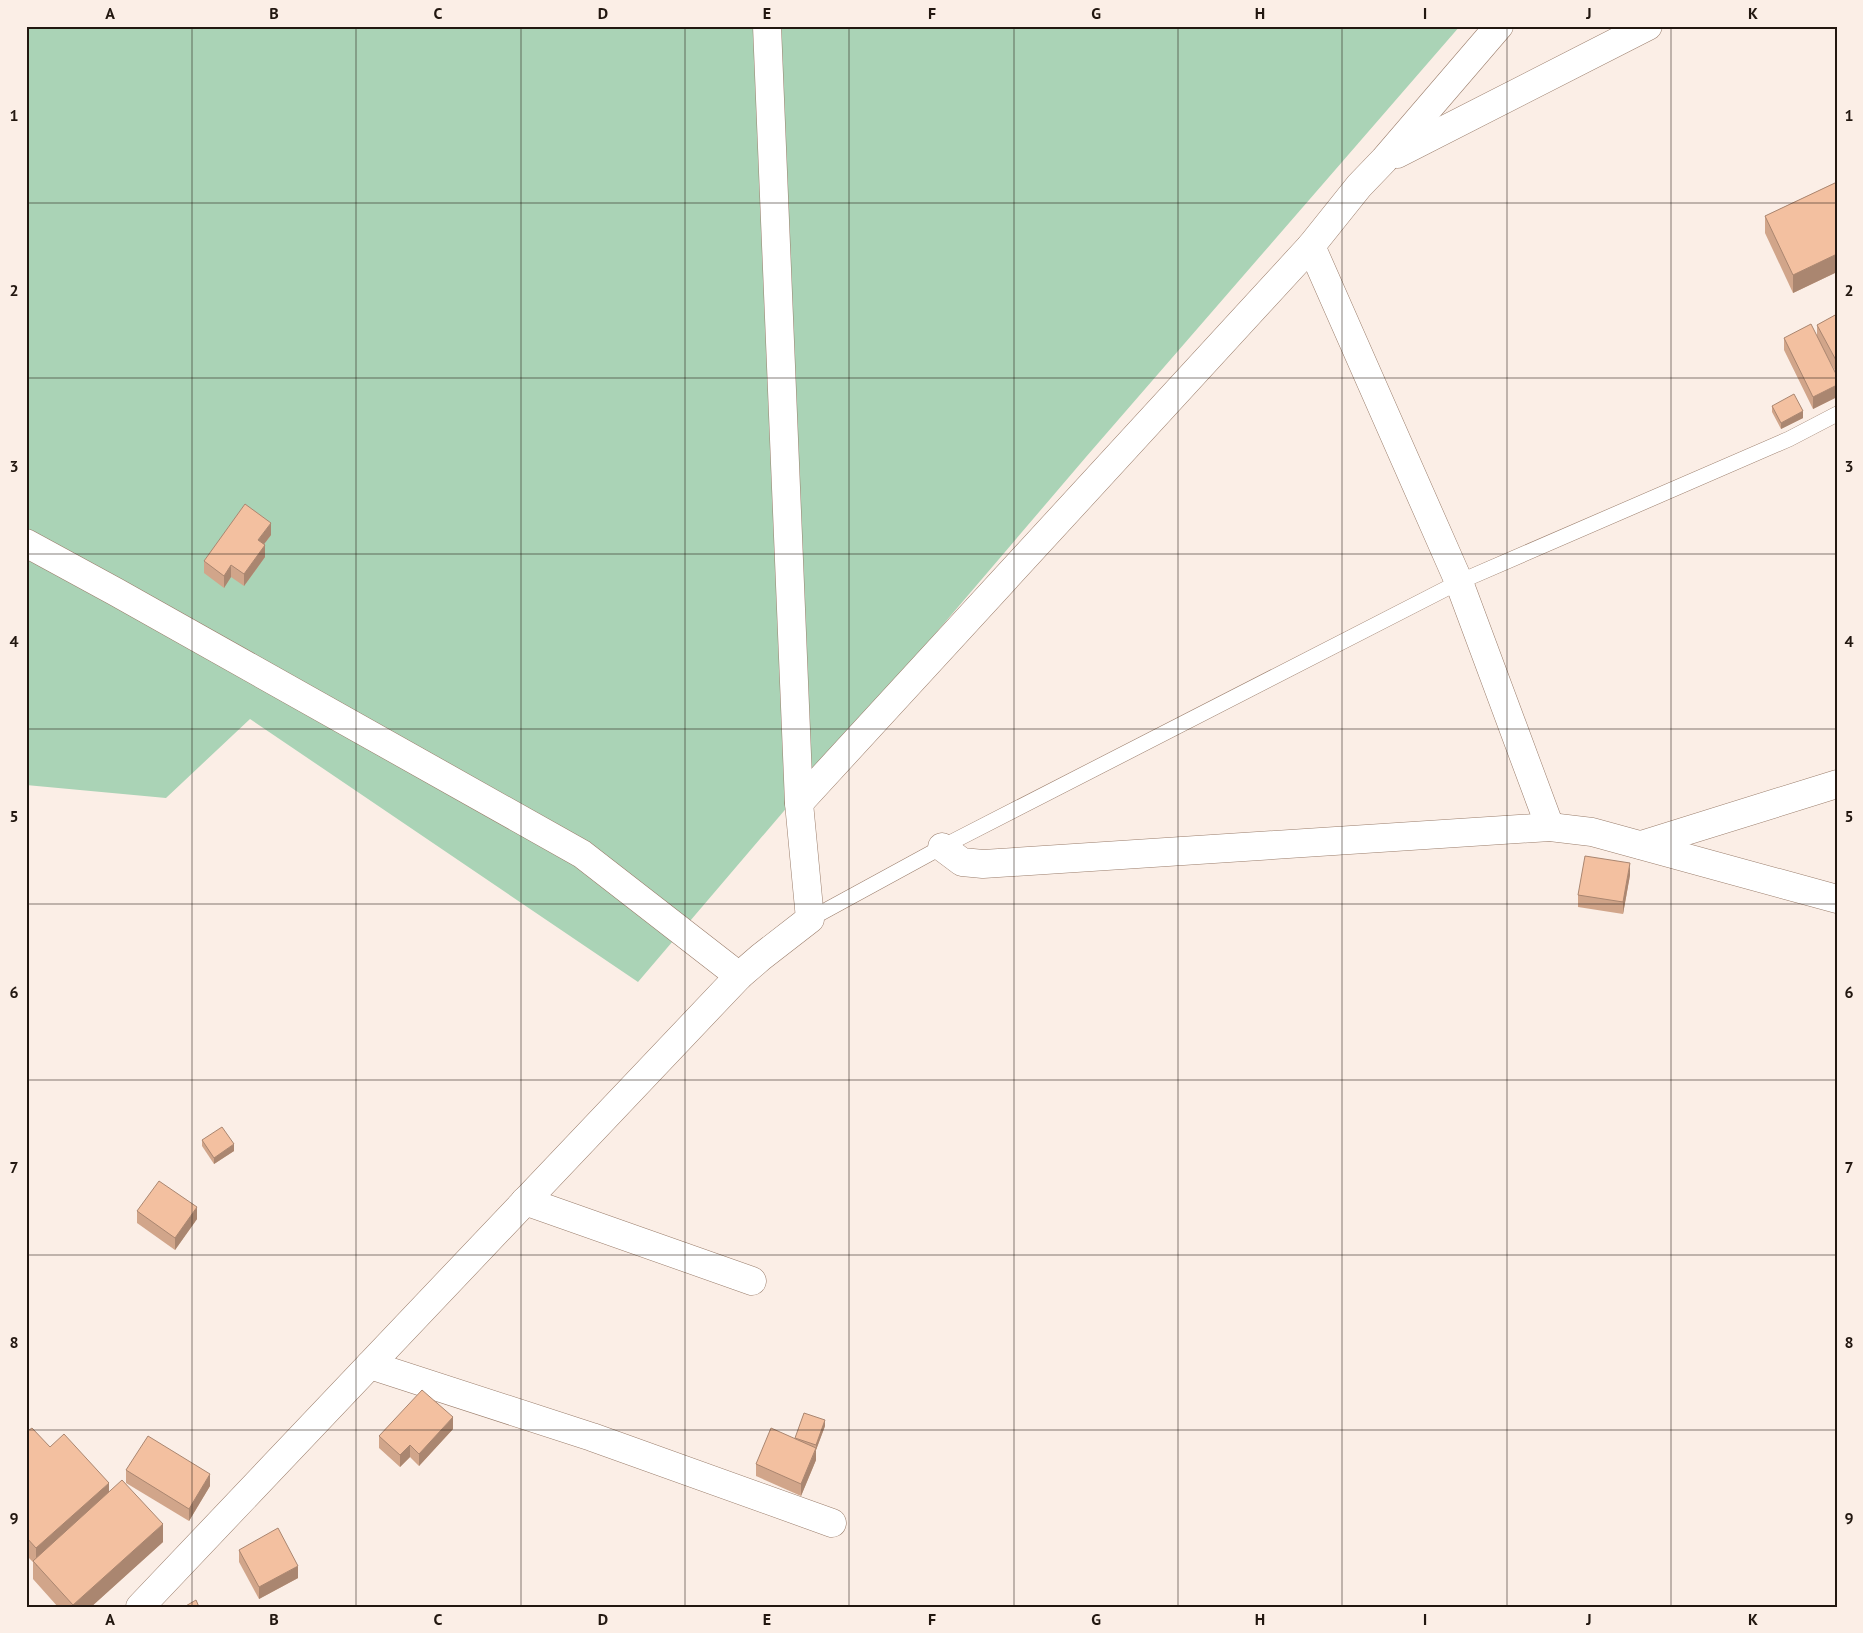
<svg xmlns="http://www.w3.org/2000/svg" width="1863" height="1633" font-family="'PT Sans',sans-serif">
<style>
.green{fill:#aad3b6}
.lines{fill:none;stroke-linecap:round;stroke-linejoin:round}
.service-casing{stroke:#9a7d6b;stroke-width:16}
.minor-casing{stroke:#9a7d6b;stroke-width:29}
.service{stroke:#fff;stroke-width:15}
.minor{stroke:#fff;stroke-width:28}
.wall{fill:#d1a58a}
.shaded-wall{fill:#aa8670}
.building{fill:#f3c0a0;stroke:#aa8670}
.grid{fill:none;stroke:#221710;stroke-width:1;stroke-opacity:0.55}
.neatline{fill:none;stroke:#221710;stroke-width:2}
.grid-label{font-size:16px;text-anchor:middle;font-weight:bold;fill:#221710}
</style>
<rect width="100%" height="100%" fill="#fbeee6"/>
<!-- green -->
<path class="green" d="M26,26H1460L1086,457L638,982L250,719L166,798L26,785Z"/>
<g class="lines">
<defs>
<path id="service" d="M810,919L942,847L1459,582L1789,439L1837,414"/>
<g id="minor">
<path d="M1397,154L1648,26"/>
<path d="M1311,246L1459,582L1550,827"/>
<path d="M26,543L116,592L582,854L739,976"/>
<path d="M799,803L1311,246L1359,186L1384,160L1499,26"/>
<path d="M1641,845L1837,784"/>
<path d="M942,847L962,862L983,864L1550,827L1592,832L1837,899"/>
<path d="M525,1201L752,1281"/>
<path d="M370,1365L592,1437L832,1523"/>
<path d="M140,1607L739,976L761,957L810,919L799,803L767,26"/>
</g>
</defs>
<!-- service casing -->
<use href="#service" class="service-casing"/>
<!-- minor casing -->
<use href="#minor" class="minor-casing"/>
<!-- service -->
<use href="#service" class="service"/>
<!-- minor -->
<use href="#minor" class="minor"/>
</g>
<!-- wall -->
<g class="wall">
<path d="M1837,182V272L1793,293L1765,233V216Z"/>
<path d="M1837,314V374L1825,353L1837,376V397L1813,409L1784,350V338L1817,336V325Z"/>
<path d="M1772,406L1803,418L1781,429L1772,412Z"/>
<path d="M271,535L264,544L265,557L244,586L231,577L224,588L204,573V561Z"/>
<path d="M1630,875L1623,914L1578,907V895Z"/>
<path d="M202,1140L234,1151L214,1164L202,1146Z"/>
<path d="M137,1211L197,1219L175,1250L137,1223Z"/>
<path d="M825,1426L816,1450V1460L801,1496L756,1476V1464L795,1439V1438Z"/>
<path d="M453,1429L419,1466L410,1457L400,1467L379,1448V1436Z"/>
<path d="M26,1432L50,1447L109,1492L163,1542L91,1607H58L33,1579V1562L26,1555Z"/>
<path d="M126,1470L210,1486L189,1521L126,1483Z"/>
<path d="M239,1550L298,1578L259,1599L239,1562Z"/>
</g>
<!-- shaded-wall -->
<g class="shaded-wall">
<path d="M1837,254V272L1793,293V275Z"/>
<path d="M1837,385V397L1813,409V397Z"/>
<path d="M1803,411V418L1781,429V423Z"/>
<path d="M271,523V535L258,552V540Z"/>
<path d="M265,545V557L244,586V574Z"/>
<path d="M231,565V577L224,588V576Z"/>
<path d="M1630,863V875L1623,914V902Z"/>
<path d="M234,1144V1151L214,1164V1158Z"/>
<path d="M197,1207V1219L175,1250V1238Z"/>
<path d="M453,1417V1429L419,1466V1454Z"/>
<path d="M825,1420V1426L816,1450V1460L801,1496V1484L816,1449V1445Z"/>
<path d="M410,1445V1457L400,1467V1455Z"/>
<path d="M210,1474V1486L189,1521V1509Z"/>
<path d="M109,1483V1500L36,1566V1548Z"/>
<path d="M163,1524V1542L91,1607H73V1605Z"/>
<path d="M298,1566V1578L259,1599V1587Z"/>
</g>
<!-- building -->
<g class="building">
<path d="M1837,182V254L1793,275L1765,216Z"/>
<path d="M1837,314V362L1817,325Z"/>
<path d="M1811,324L1837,376V385L1813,397L1784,338Z"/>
<path d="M1794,394L1803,411L1781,423L1772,406Z"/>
<path d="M245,504L271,523L258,540L265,545L244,574L231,565L224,576L204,561Z"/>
<path d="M1585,856L1630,863L1623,902L1578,895Z"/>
<path d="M222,1127L234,1144L214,1158L202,1140Z"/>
<path d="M159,1181L197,1207L175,1238L137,1211Z"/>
<path d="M422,1390L453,1417L419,1454L410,1445L400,1455L379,1436Z"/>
<path d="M804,1413L825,1420L816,1445L795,1438Z"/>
<path d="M32,1428L50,1447L64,1434L109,1483L36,1548L26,1537V1432Z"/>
<path d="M771,1428L816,1448L801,1484L756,1464Z"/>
<path d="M148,1436L210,1474L189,1509L126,1470Z"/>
<path d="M122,1480L163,1524L73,1605L33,1561Z"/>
<path d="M278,1528L298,1566L259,1587L239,1550Z"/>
<path d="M196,1600L199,1607H184Z"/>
</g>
<!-- grid -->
<path class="grid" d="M192,26V1607M356,26V1607M521,26V1607M685,26V1607M849,26V1607M1014,26V1607M1178,26V1607M1342,26V1607M1507,26V1607M1671,26V1607M26,203H1837M26,378H1837M26,554H1837M26,729H1837M26,904H1837M26,1080H1837M26,1255H1837M26,1430H1837"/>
<!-- border -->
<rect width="1863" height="1633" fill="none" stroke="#fbeee6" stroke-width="55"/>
<rect x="28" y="28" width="1808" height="1578" class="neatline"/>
<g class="grid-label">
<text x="110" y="19">A</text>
<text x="274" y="19">B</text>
<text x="438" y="19">C</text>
<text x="603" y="19">D</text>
<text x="767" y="19">E</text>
<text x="932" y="19">F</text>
<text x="1096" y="19">G</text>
<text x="1260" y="19">H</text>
<text x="1425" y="19">I</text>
<text x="1589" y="19">J</text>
<text x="1753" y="19">K</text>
<text x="14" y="121">1</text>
<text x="1849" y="121">1</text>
<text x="14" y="296">2</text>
<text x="1849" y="296">2</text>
<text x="14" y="472">3</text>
<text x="1849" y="472">3</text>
<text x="14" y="647">4</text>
<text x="1849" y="647">4</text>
<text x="14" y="822">5</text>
<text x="1849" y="822">5</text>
<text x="14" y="998">6</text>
<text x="1849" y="998">6</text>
<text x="14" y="1173">7</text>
<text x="1849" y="1173">7</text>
<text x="14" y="1348">8</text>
<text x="1849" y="1348">8</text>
<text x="14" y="1524">9</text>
<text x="1849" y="1524">9</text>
<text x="110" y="1625">A</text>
<text x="274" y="1625">B</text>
<text x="438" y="1625">C</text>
<text x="603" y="1625">D</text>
<text x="767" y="1625">E</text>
<text x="932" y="1625">F</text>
<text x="1096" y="1625">G</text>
<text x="1260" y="1625">H</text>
<text x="1425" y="1625">I</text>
<text x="1589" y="1625">J</text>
<text x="1753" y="1625">K</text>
</g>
</svg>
